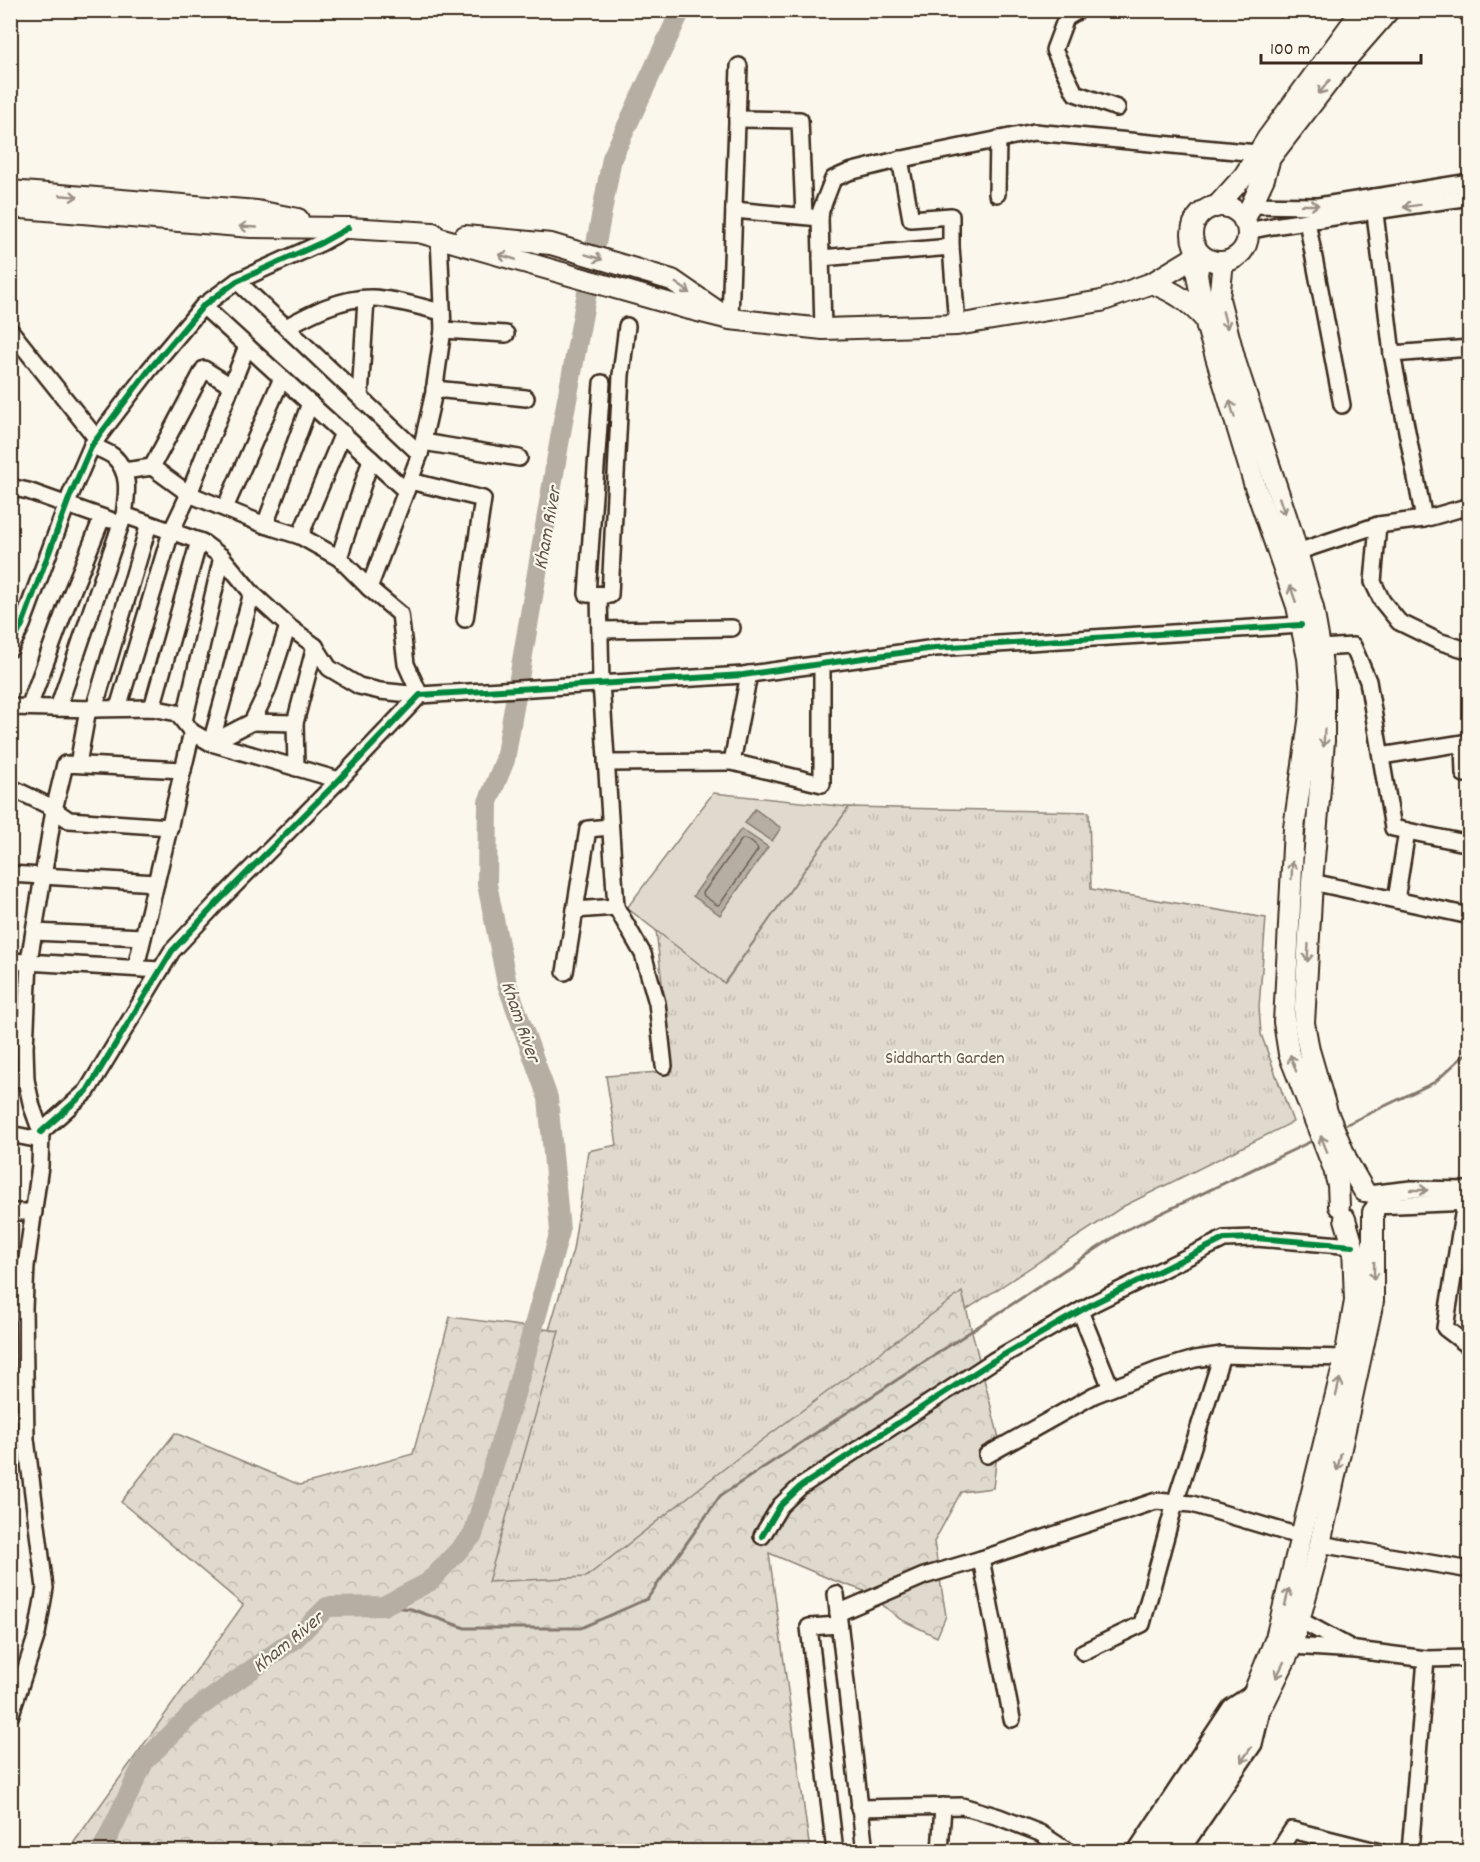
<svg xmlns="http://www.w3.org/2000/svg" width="1480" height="1862" font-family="Dekko,sans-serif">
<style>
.grass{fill:url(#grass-tufts);stroke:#8d8276;stroke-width:1.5}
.forest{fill:url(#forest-crowns);stroke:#8d8276;stroke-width:1.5}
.pitch{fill:#dfd9ce;stroke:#8d8276;stroke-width:1.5}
.water{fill:#b6aea2;stroke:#85796d;stroke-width:1.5}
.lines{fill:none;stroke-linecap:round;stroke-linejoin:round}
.shore{stroke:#6c5f53;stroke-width:1.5}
.stream{stroke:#85796d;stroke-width:3}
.river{stroke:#b6aea2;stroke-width:20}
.minor-casing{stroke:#3b2a1e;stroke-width:20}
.major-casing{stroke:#3b2a1e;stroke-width:24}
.minor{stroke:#fbf7ec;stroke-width:15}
.major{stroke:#fbf7ec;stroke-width:20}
.cycleway-casing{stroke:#fbf7ec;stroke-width:10}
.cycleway{stroke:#00873e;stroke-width:6}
.oneway{stroke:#9b9085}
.labels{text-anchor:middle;stroke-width:4.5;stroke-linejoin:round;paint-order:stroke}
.park-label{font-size:18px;fill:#64564a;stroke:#fbf7ec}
.water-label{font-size:20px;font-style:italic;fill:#605246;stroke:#fbf7ec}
</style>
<defs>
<pattern id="grass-tufts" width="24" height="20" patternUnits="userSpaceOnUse" patternTransform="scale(1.5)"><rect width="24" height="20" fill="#dfd9ce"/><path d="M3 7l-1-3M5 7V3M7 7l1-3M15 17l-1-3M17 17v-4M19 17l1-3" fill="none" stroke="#c0bab0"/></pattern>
<pattern id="forest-crowns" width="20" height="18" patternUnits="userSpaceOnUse" patternTransform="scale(1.5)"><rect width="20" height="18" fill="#dfd9ce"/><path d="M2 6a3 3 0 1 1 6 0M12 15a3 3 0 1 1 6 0" fill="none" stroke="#c0bab0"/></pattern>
</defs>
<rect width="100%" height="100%" fill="#fbf7ec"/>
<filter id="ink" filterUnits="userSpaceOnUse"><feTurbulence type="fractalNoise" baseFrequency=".0167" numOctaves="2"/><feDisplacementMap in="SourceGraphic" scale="12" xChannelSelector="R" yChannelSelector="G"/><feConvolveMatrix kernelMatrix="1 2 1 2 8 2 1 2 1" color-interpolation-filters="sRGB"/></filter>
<g filter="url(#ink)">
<!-- grass -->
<path class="grass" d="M849,807L1089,812L1091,889L1266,918L1259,1007L1261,1034L1293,1122L1124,1206L853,1384L591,1596L460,1600L507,1470L573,1250L588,1151L617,1145L606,1076L672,1071L656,930L725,983Z"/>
<!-- forest -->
<path class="forest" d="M962,1292L999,1438L993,1488L961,1492L934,1542L946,1616L937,1637L900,1619L867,1592L830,1579L769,1553L810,1851L67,1852L243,1605L121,1502L175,1433L300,1485L413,1454L450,1317L559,1331L488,1582L586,1577L734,1461Z"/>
<!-- pitch -->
<path class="pitch" d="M713,793L849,807L724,983L627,908Z"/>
<!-- water -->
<g class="water">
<path d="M755,809L781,828L772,841L745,823Z"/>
<path d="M741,829L768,847L720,915L693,896Z"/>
</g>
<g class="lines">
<!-- shore -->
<path class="shore" d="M742,839C747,838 757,845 758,850L720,904L717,905L704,896L703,893Z"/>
<!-- stream -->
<g class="stream">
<path d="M1341,1127L1435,1082L1470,1050"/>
<path d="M383,1606L411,1609L465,1628H581L647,1599L720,1496L1122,1232L1316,1139"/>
</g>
<!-- river -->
<path class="river" d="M101,1852L145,1760L198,1708L296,1638L327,1607L383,1606L429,1582L473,1535L515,1394L560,1231L548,1098L507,984L487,884L488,802L505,760L563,421L612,158L681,10"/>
<defs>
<g id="minor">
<path d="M1079,10L1066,18L1054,50L1075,93L1117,108"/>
<path d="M1464,10L1470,15"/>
<path d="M737,119L800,120L804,216"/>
<path d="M900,159L911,219L951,216V247"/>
<path d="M997,194L998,139"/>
<path d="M1373,197L1392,354L1424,519"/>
<path d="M1251,205L1318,206L1470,182"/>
<path d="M734,210L820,218L821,210L833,179L849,172L893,161L1034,132L1257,153"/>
<path d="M820,218L823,329"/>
<path d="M1307,221L1342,405"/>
<path d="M1247,231L1273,226L1470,197"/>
<path d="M821,258L951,247L957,325"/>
<path d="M237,281L420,454"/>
<path d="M203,306L406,491L369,588L400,614L406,664L420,695"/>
<path d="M730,319L739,66"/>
<path d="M286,327C312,313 342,297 373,298C396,299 420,307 442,312"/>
<path d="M10,330L97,439"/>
<path d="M443,330L506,334"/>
<path d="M1392,354L1470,348"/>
<path d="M602,383L587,594L610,595L621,375L627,326"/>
<path d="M434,389L526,398"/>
<path d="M360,397L366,299"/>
<path d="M423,442L519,458"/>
<path d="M152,467L204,369L231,386"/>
<path d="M124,471L152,467L189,494L265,525L300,536L339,558L369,588"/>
<path d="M410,481L483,499L465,619"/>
<path d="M10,487L28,491L110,520"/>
<path d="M406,491L420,454L434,392L443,330L439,237"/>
<path d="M225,508L282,378"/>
<path d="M124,515L202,542L222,557L252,593L288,626L315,646L295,723L296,768"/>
<path d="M265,525L310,403"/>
<path d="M1378,525L1373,582L1382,601L1399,622L1438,641L1470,651"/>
<path d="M300,536L343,433"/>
<path d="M1297,552L1378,525L1424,519L1470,506"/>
<path d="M339,558L371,459"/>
<path d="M599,595L601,683L616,907L643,954L657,1003L664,1066"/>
<path d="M600,630L732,628"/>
<path d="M315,646L329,668L359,686L380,691L420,695"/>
<path d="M1320,648L1353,646L1368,681L1393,828L1470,844"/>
<path d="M10,649L22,625L70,496L92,445L149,370L203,306L237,281L321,243L348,228"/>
<path d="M10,707L94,709L152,708L177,713L192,732L211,743L339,780"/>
<path d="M29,707L66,607L102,518"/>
<path d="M58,708L124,515C127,494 131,472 113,456C108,452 98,449 92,445"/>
<path d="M118,708L171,532L189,494L247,346"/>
<path d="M152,708L199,541"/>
<path d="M94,709L149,524"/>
<path d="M184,721L222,557"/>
<path d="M252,722L295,723"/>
<path d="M211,743L252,593"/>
<path d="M211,743L252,722L267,691L288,626"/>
<path d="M1381,756L1463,743L1464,774L1470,773"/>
<path d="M732,762L822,784V664"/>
<path d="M606,763L732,762L749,674"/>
<path d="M78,764L88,709"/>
<path d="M10,787L47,805L69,820L170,827"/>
<path d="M10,874L156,883"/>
<path d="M1312,882L1470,916"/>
<path d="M1396,900L1407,831"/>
<path d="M575,910L616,907"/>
<path d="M34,932L143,937"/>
<path d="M10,961L160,970"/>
<path d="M136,967L192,732"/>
<path d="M565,972L588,829L610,827"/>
<path d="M10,1077L26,1080"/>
<path d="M41,1132L87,1091L172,951L216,904L339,780L420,695L743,675L935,648L1301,625"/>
<path d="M10,1134L40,1140"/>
<path d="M1368,1194L1411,1189L1470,1190"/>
<path d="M1465,1202L1445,1328L1470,1347"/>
<path d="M1374,1206L1470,1202"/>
<path d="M10,1212H34"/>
<path d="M1080,1311L1111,1388"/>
<path d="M987,1455L1094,1395L1158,1370L1195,1359L1222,1355L1345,1358"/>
<path d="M762,1536L780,1506L800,1487L993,1361L1094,1303L1224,1239L1256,1238L1353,1246"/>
<path d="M1320,1544L1470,1570"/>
<path d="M981,1559L1012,1719"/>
<path d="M836,1594L865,1852"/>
<path d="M838,1613L924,1576L981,1559L1156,1501L1192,1504L1302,1537"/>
<path d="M1300,1620L1351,1648"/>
<path d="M1292,1646L1356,1650L1426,1659L1470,1658"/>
<path d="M1083,1652L1142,1624L1175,1503L1222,1355"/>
<path d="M10,1717L37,1634L45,1588L26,1439L24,1308L26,1266L40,1166L41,1132L32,1107L26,1080L25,1048L29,961L54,810L65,764L183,770"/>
<path d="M859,1808L962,1806L999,1817L1040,1833L1069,1852"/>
<path d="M835,1852L809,1627L839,1625"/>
<path d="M940,1852L943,1806"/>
<path d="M1135,1852L1231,1707L1249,1695"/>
<path d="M1180,1852L1254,1744L1261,1715"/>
<path d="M1278,1852L1292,1830L1380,1852"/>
<path d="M1410,1852L1426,1659"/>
</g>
<g id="major">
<path d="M10,191L257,211L298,219"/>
<circle cx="1220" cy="234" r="28"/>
<path d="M10,207L251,227L348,228L433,233"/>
<path d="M1216,207L1244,176L1267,139L1362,10"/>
<path d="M1244,221L1264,178L1270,158L1348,57L1389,10"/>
<path d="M422,233L682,307L730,319L823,329L957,325L1101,301L1152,283L1190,260L1198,252"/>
<path d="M465,236L551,244L672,280L717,311"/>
<path d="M1200,255L1197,275L1207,327L1255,486L1297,606L1308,658L1311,693L1310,715L1294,828L1284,1022L1289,1054L1334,1169L1338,1185L1339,1206"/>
<path d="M1223,262L1219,299L1236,364L1292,534L1313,608L1320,648L1324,688V741L1312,882L1304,1023L1309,1050L1327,1112L1348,1163L1364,1191"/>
<path d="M1152,283C1176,293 1187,300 1205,319"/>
<path d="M1147,1852L1254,1692L1276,1638L1345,1358L1355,1301L1353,1246L1345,1219"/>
<path d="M1164,1852L1245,1733L1265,1701L1292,1646L1320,1544L1373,1301V1212"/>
</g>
</defs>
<!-- minor casing -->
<use href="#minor" class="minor-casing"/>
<!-- major casing -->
<use href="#major" class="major-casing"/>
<!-- minor -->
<use href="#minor" class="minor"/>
<!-- major -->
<use href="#major" class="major"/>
<defs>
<g id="cycleway">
<path d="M10,649L22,625L70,496L92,445L149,370L203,306L237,281L321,243L348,228"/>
<path d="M41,1132L87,1091L172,951L216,904L339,780L420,695L743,675L935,648L1301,625"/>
<path d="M762,1536L780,1506L800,1487L993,1361L1094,1303L1224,1239L1256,1238L1353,1246"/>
</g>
</defs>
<!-- cycleway casing -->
<use href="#cycleway" class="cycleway-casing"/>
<!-- cycleway -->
<use href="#cycleway" class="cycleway"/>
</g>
<!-- one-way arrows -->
<defs><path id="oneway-shaft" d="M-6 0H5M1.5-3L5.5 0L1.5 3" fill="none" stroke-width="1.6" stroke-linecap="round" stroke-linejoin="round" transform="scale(1.5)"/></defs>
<g class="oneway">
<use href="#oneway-shaft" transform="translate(1324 87) rotate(128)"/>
<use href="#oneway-shaft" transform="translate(69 196) rotate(5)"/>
<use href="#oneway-shaft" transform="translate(1310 205)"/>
<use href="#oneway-shaft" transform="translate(1412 206) rotate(171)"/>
<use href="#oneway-shaft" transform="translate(248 227) rotate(-177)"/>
<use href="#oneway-shaft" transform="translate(507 257) rotate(-164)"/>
<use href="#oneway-shaft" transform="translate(594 257) rotate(17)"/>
<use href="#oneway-shaft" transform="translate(683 288) rotate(35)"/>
<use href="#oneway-shaft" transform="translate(1225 320) rotate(75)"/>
<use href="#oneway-shaft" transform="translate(1232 409) rotate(-107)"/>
<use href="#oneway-shaft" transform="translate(1282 506) rotate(72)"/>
<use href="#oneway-shaft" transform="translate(1293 594) rotate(-109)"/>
<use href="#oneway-shaft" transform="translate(1324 738) rotate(93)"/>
<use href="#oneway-shaft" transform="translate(1292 870) rotate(-87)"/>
<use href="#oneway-shaft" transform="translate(1308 953) rotate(93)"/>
<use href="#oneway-shaft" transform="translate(1293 1063) rotate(-110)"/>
<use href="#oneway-shaft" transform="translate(1324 1144) rotate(-112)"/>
<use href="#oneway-shaft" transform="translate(1419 1190)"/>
<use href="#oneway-shaft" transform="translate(1374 1271) rotate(91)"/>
<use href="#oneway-shaft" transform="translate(1338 1387) rotate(-77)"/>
<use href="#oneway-shaft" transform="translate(1339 1462) rotate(103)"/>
<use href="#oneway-shaft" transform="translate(1287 1597) rotate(-76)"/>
<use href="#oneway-shaft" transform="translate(1280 1670) rotate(116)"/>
<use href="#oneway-shaft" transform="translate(1246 1755) rotate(124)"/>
</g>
</g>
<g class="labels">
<!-- park labels -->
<g class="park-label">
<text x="945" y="1063">Siddharth Garden</text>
</g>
<!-- water labels -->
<g class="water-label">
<text transform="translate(546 528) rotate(-80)" y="7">Kham River</text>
<text transform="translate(522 1021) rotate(71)" y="7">Kham River</text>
<text transform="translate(287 1641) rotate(-39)" y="7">Kham River</text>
</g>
</g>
<!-- margin -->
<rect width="1480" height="1862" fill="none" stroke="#fbf7ec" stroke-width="36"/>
<rect x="18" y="18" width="1444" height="1826" fill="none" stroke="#3b2a1e" stroke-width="2" filter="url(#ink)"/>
<!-- scale -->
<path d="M1261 54v9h160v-9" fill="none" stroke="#3b2a1e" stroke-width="3"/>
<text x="1270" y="54" font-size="18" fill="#3b2a1e" stroke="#fbf7ec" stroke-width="4.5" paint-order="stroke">100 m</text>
</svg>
